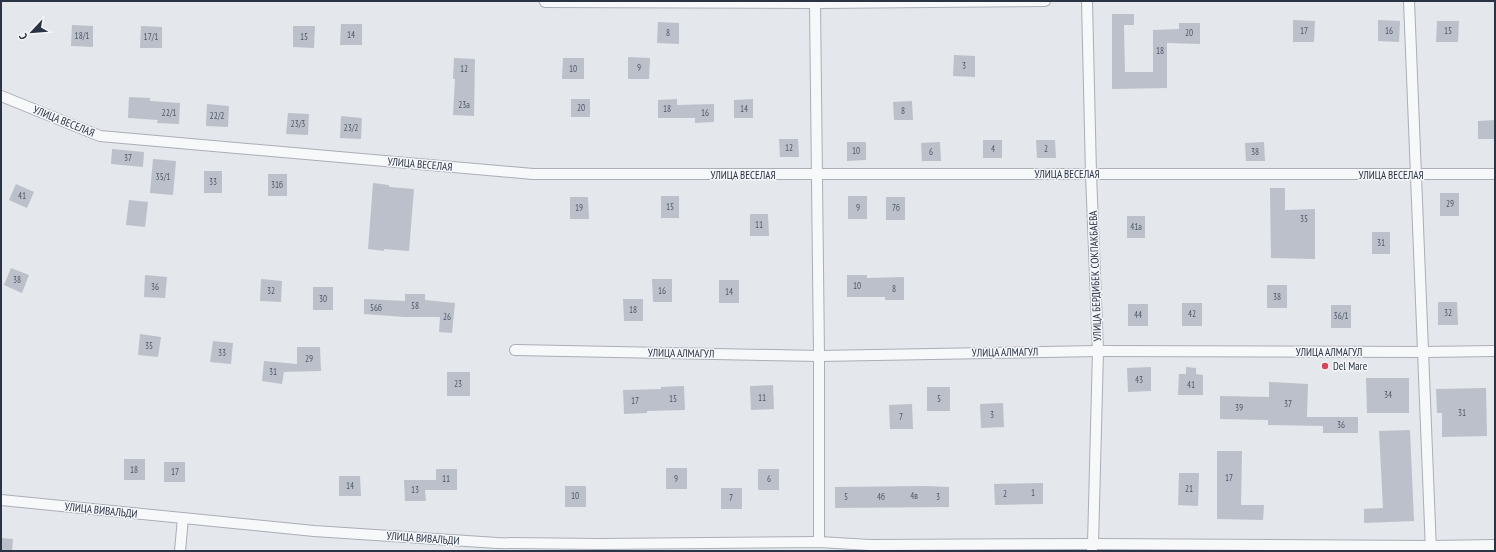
<svg xmlns="http://www.w3.org/2000/svg" width="1496" height="552" font-family="'PT Sans Narrow',sans-serif">
<style>
.building{fill:#bbc0ca}
.lines{fill:none;stroke-linecap:round;stroke-linejoin:round}
.street-casing{stroke:#a9aeb7;stroke-width:12}
.street{stroke:#f7f8fa;stroke-width:10}
.poi-dot{fill:#d1495b;stroke:#f4f6f9;stroke-width:1.5}
.labels{text-anchor:middle;stroke-width:3;stroke-linejoin:round;paint-order:stroke}
.number-label{font-size:9px;fill:#4f5766}
.street-label{font-size:11px;fill:#2b3445;stroke:#f4f6f9}
.poi-label{font-size:11px;fill:#2b3445;stroke:#f4f6f9;text-anchor:start}
</style>
<rect width="100%" height="100%" fill="#e4e7ec"/>
<!-- building -->
<g class="building">
<path d="M1112,14H1134V25H1124L1125,72H1153V30L1179,29V23H1200V44L1167,43V88L1112,89Z"/>
<path d="M1293,20L1315,21L1314,42H1293Z"/>
<path d="M1378,20L1400,21L1399,42L1378,41Z"/>
<path d="M1437,21H1459L1458,42H1436Z"/>
<path d="M658,22L679,23V44L657,43Z"/>
<path d="M341,24H362V45H340Z"/>
<path d="M72,25L93,26V47L71,46Z"/>
<path d="M141,26L162,27V48H140Z"/>
<path d="M293,26H315L314,48L293,47Z"/>
<path d="M954,55L975,56V77L953,76Z"/>
<path d="M628,57L650,58L649,79H628Z"/>
<path d="M454,58L475,59L474,116L453,115L455,79H453Z"/>
<path d="M563,58H584V79H562Z"/>
<path d="M129,97L150,98V101L180,103L179,124L157,123L158,120L128,118Z"/>
<rect x="571" y="99" width="19" height="18"/>
<path d="M677,99V105L714,104V122L695,123V118H658V100Z"/>
<path d="M753,99V118H734V100Z"/>
<path d="M912,101L913,120H894L893,102Z"/>
<path d="M207,104L229,106L228,127L206,126Z"/>
<path d="M288,113L309,114L308,135L286,134Z"/>
<path d="M341,116L362,118L361,139L340,138Z"/>
<path d="M1495,120V139H1478V121Z"/>
<path d="M779,139H798L799,157H780Z"/>
<rect x="983" y="140" width="19" height="18"/>
<path d="M1036,140H1055L1056,158H1037Z"/>
<path d="M847,142H866V160L847,161Z"/>
<path d="M940,142L941,161H922L921,143Z"/>
<path d="M1264,142L1265,161H1246L1245,143Z"/>
<path d="M112,149L144,152L143,167L111,164Z"/>
<path d="M153,159L176,161L173,195L150,193Z"/>
<rect x="204" y="171" width="18" height="22"/>
<rect x="268" y="174" width="19" height="22"/>
<path d="M373,183L389,185V187L414,189L409,251L384,249V251L368,249Z"/>
<path d="M16,184L34,192L27,208L9,200Z"/>
<path d="M1270,188H1285V210L1315,209V259L1271,258Z"/>
<rect x="1440" y="193" width="19" height="23"/>
<rect x="661" y="196" width="18" height="22"/>
<rect x="848" y="196" width="19" height="23"/>
<path d="M570,197H588L589,219H570Z"/>
<rect x="886" y="197" width="19" height="23"/>
<path d="M129,200L148,202L145,227L126,225Z"/>
<path d="M750,214H768L769,236H750Z"/>
<rect x="1127" y="216" width="18" height="22"/>
<rect x="1372" y="232" width="18" height="22"/>
<path d="M11,268L29,275L22,293L4,285Z"/>
<path d="M145,275L167,277L165,298L144,297Z"/>
<path d="M847,275H867V278L904,277V300H885V297H847Z"/>
<path d="M261,279L282,281L281,302L260,301Z"/>
<path d="M652,279H672V302H653Z"/>
<rect x="719" y="280" width="20" height="23"/>
<rect x="1267" y="285" width="20" height="23"/>
<rect x="313" y="287" width="20" height="23"/>
<path d="M405,294H425V300L455,303L452,333L439,332L440,317H405L364,314V299L405,301Z"/>
<path d="M623,299H643V321H624Z"/>
<path d="M1438,302H1457L1458,325H1438Z"/>
<rect x="1182" y="303" width="20" height="23"/>
<rect x="1128" y="304" width="20" height="22"/>
<rect x="1331" y="305" width="20" height="23"/>
<path d="M140,334L161,337L158,357L138,355Z"/>
<path d="M213,341L233,343L231,364L210,362Z"/>
<path d="M297,347H320L321,371L284,372L282,384L262,381L264,361L297,364Z"/>
<path d="M1151,367V391L1128,392L1127,368Z"/>
<path d="M1186,367L1196,368V374L1203,375V395H1178L1179,374H1186Z"/>
<rect x="447" y="372" width="23" height="24"/>
<path d="M1366,378H1409V413H1367Z"/>
<path d="M1269,382L1308,384L1307,417H1358V433H1323V426L1268,425V420L1220,419V396L1269,397Z"/>
<path d="M773,385L774,409L751,410L750,386Z"/>
<path d="M684,386L685,410L647,411V413L624,414L623,390L661,389V387Z"/>
<rect x="927" y="387" width="23" height="24"/>
<path d="M1486,388L1487,436L1442,437V413H1437L1436,389Z"/>
<path d="M1003,403L1004,427L981,428L980,404Z"/>
<path d="M912,404L913,429H890L889,405Z"/>
<path d="M1410,430L1414,521L1364,523V509L1383,508L1379,431Z"/>
<path d="M1217,451H1242L1241,505H1264L1263,520L1217,519Z"/>
<rect x="124" y="459" width="21" height="21"/>
<rect x="164" y="462" width="21" height="20"/>
<rect x="666" y="468" width="21" height="21"/>
<path d="M436,469H457V490H425L426,501H405L404,480H436Z"/>
<rect x="758" y="469" width="21" height="21"/>
<path d="M1179,473H1199L1198,506L1178,505Z"/>
<path d="M339,476H360L361,496H339Z"/>
<path d="M1043,483V504L995,505L994,484Z"/>
<rect x="565" y="486" width="21" height="21"/>
<path d="M925,486L949,487V507L835,508V487Z"/>
<rect x="721" y="488" width="21" height="21"/>
<path d="M1,538L13,539L12,551H1Z"/>
</g>
<g class="lines">
<defs>
<g id="street">
<path d="M1087,1L1091,174L1098,351L1093,544L1092,549"/>
<path d="M1409,1L1431,551"/>
<path d="M545,2L815,3L1045,1"/>
<path d="M815,3L819,356V542"/>
<path d="M1,96L100,136L533,174H1495"/>
<path d="M515,350L819,356L1098,351L1424,352L1495,351"/>
<path d="M1,500L314,531L497,543L600,544L819,542L870,545L1093,544L1431,546L1495,545"/>
<path d="M180,551L183,518"/>
</g>
</defs>
<!-- street casing -->
<use href="#street" class="street-casing"/>
<!-- street -->
<use href="#street" class="street"/>
</g>
<!-- markers -->
<circle class="poi-dot" cx="1325" cy="366" r="4"/>
<g class="labels">
<!-- number labels -->
<g class="number-label">
<text x="1304" y="34">17</text>
<text x="1389" y="34">16</text>
<text x="1448" y="34">15</text>
<text x="668" y="36">8</text>
<text x="1189" y="36">20</text>
<text x="351" y="38">14</text>
<text x="82" y="39">18/1</text>
<text x="151" y="40">17/1</text>
<text x="304" y="40">15</text>
<text x="1160" y="54">18</text>
<text x="964" y="69">3</text>
<text x="639" y="71">9</text>
<text x="464" y="72">12</text>
<text x="573" y="72">10</text>
<text x="464" y="108">23а</text>
<text x="581" y="111">20</text>
<text x="667" y="112">18</text>
<text x="744" y="112">14</text>
<text x="903" y="114">8</text>
<text x="169" y="116">22/1</text>
<text x="705" y="116">16</text>
<text x="217" y="119">22/2</text>
<text x="298" y="127">23/3</text>
<text x="351" y="131">23/2</text>
<text x="789" y="151">12</text>
<text x="993" y="152">4</text>
<text x="1046" y="152">2</text>
<text x="856" y="154">10</text>
<text x="931" y="155">6</text>
<text x="1255" y="155">38</text>
<text x="128" y="161">37</text>
<text x="163" y="180">35/1</text>
<text x="213" y="185">33</text>
<text x="277" y="188">31б</text>
<text x="22" y="199">41</text>
<text x="1450" y="207">29</text>
<text x="670" y="210">15</text>
<text x="579" y="211">19</text>
<text x="858" y="211">9</text>
<text x="896" y="211">7б</text>
<text x="1304" y="222">35</text>
<text x="759" y="228">11</text>
<text x="1136" y="230">41а</text>
<text x="1381" y="246">31</text>
<text x="17" y="283">38</text>
<text x="857" y="289">10</text>
<text x="155" y="290">36</text>
<text x="894" y="292">8</text>
<text x="271" y="294">32</text>
<text x="662" y="294">16</text>
<text x="729" y="295">14</text>
<text x="1277" y="300">38</text>
<text x="323" y="302">30</text>
<text x="415" y="309">58</text>
<text x="376" y="311">56б</text>
<text x="633" y="313">18</text>
<text x="1448" y="316">32</text>
<text x="1192" y="317">42</text>
<text x="1138" y="318">44</text>
<text x="1341" y="319">36/1</text>
<text x="447" y="320">26</text>
<text x="149" y="349">35</text>
<text x="222" y="356">33</text>
<text x="309" y="362">29</text>
<text x="273" y="375">31</text>
<text x="1139" y="383">43</text>
<text x="458" y="387">23</text>
<text x="1191" y="388">41</text>
<text x="1388" y="398">34</text>
<text x="762" y="401">11</text>
<text x="673" y="402">15</text>
<text x="939" y="402">5</text>
<text x="635" y="404">17</text>
<text x="1288" y="407">37</text>
<text x="1239" y="411">39</text>
<text x="1462" y="416">31</text>
<text x="992" y="418">3</text>
<text x="901" y="420">7</text>
<text x="1341" y="428">36</text>
<text x="134" y="473">18</text>
<text x="175" y="475">17</text>
<text x="1229" y="481">17</text>
<text x="446" y="482">11</text>
<text x="676" y="482">9</text>
<text x="769" y="482">6</text>
<text x="350" y="489">14</text>
<text x="1189" y="492">21</text>
<text x="415" y="493">13</text>
<text x="1033" y="496">1</text>
<text x="1005" y="497">2</text>
<text x="575" y="499">10</text>
<text x="914" y="499">4в</text>
<text x="846" y="500">5</text>
<text x="881" y="500">4б</text>
<text x="938" y="500">3</text>
<text x="731" y="501">7</text>
</g>
<!-- street labels -->
<g class="street-label">
<text transform="translate(64 121) rotate(22)" y="4">УЛИЦА ВЕСЕЛАЯ</text>
<text transform="translate(420 164) rotate(5)" y="4">УЛИЦА ВЕСЕЛАЯ</text>
<text x="1067" y="178">УЛИЦА ВЕСЕЛАЯ</text>
<text x="743" y="179">УЛИЦА ВЕСЕЛАЯ</text>
<text x="1391" y="179">УЛИЦА ВЕСЕЛАЯ</text>
<text transform="translate(1095 276) rotate(-92)" y="4">УЛИЦА БЕРДИБЕК СОКПАКБАЕВА</text>
<text transform="translate(1005 352) rotate(-1)" y="4">УЛИЦА АЛМАГУЛ</text>
<text x="1329" y="356">УЛИЦА АЛМАГУЛ</text>
<text transform="translate(681 353) rotate(1)" y="4">УЛИЦА АЛМАГУЛ</text>
<text transform="translate(101 510) rotate(6)" y="4">УЛИЦА ВИВАЛЬДИ</text>
<text transform="translate(423 538) rotate(4)" y="4">УЛИЦА ВИВАЛЬДИ</text>
</g>
<!-- poi labels -->
<g class="poi-label">
<text x="1333" y="370">Del Mare</text>
</g>
</g>
<!-- border -->
<rect width="1496" height="552" fill="none" stroke="#2b3445" stroke-width="4"/>
<!-- north arrow -->
<g transform="translate(32 32) rotate(244)" stroke="#f4f6f9" stroke-width="3" paint-order="stroke">
<path d="M0-3L7 15L0 10L-7 15Z" fill="#2b3445"/>
<text y="-6" font-size="11" font-weight="bold" text-anchor="middle" fill="#2b3445">С</text>
</g>
</svg>
